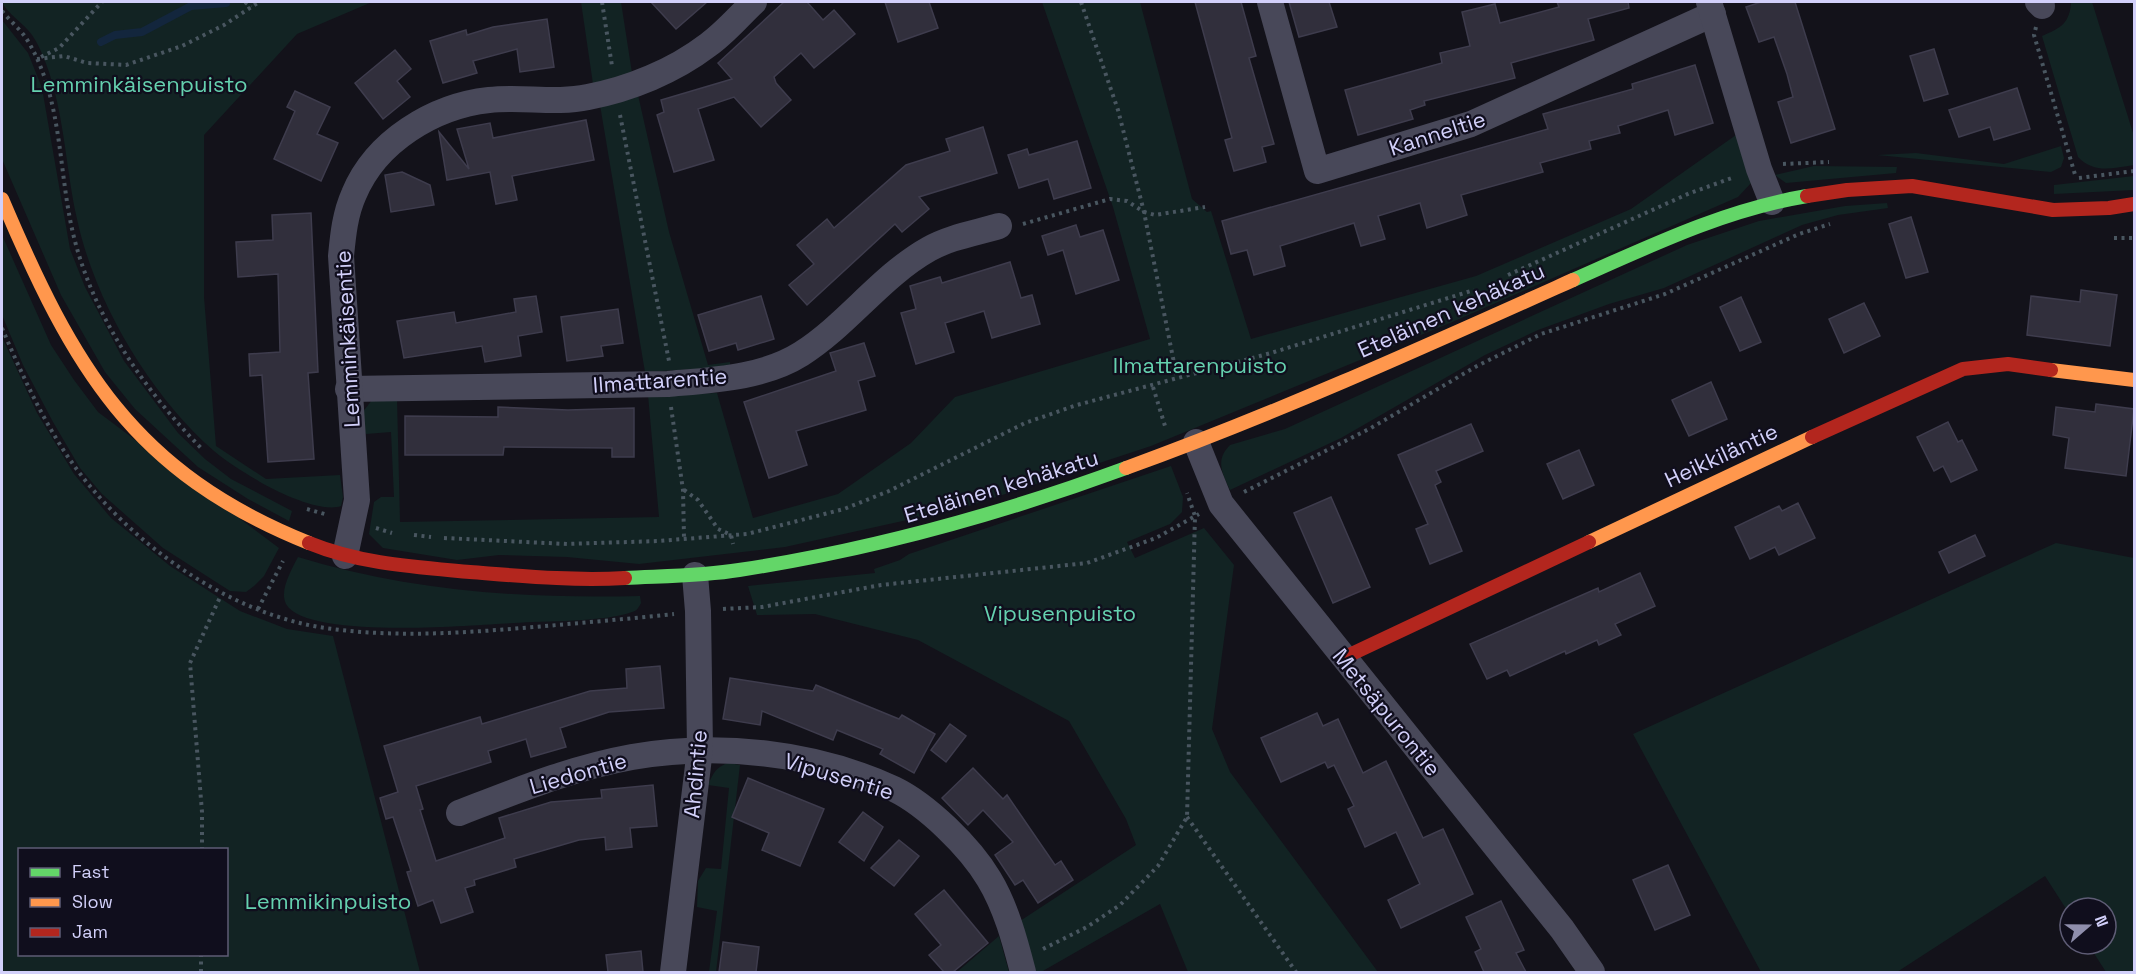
<svg xmlns="http://www.w3.org/2000/svg" width="2136" height="974" font-family="'Space Grotesk',sans-serif">
<style>
.green{fill:#122323;fill-rule:evenodd}
.lines{fill:none;stroke-linecap:round;stroke-linejoin:round}
.stream{stroke:#13263d;stroke-width:8}
.building{fill:#312f3c;stroke:#3e3c4d;stroke-width:1.5}
.path{stroke:#495660;stroke-width:4;stroke-dasharray:3 4.5;stroke-linecap:butt}
.street{stroke:#484859;stroke-width:26}
.fast{stroke:#63d668;stroke-width:14}
.slow{stroke:#ff974d;stroke-width:14}
.jam{stroke:#b3261e;stroke-width:14}
.labels{text-anchor:middle;stroke-width:4.5;stroke-linejoin:round;paint-order:stroke}
.park-label{font-size:22px;fill:#65d1af;stroke:#100e1d}
.street-label{font-size:22px;fill:#d2d0fa;stroke:#100e1d}
</style>
<rect width="100%" height="100%" fill="#13121a"/>
<!-- green -->
<g class="green">
<path d="M2,2H372L297,34L204,135V297L216,446L266,479L340,475L343,497L341,506C321,513 277,492 260,482C244,472 228,463 214,451C150,395 95,303 77,219C66,170 65,121 49,72C45,60 39,45 32,35C24,23 7,14 2,2Z"/>
<path d="M581,2H621L632,73L593,84Z"/>
<path d="M1042,2H1140L1192,199L1207,212L1211,211L1251,339L1476,276L1631,209L1736,135L1752,182L1738,197L1450,323L1151,446L966,507L785,547L639,564L567,557L499,555L457,560L383,548L369,534L374,502L381,497H394L391,432L366,434L362,428V413L372,400L397,398L400,522L659,517L648,395L717,393L753,518L838,494L911,443L955,397L1150,339L1113,207Z"/>
<path d="M2071,2H2092L2134,136V165C2113,168 2094,174 2078,157L2042,36C2061,28 2070,23 2071,2Z"/>
<path d="M2,20L28,53L42,88L70,249L85,287L124,361L178,433L205,459L231,479L292,511L289,521L248,499L198,467L135,409L105,372L61,295L2,159Z"/>
<path d="M638,95L669,232L708,365L730,362V367L645,372L600,105Z"/>
<path d="M2061,146L2064,158L2061,167L2051,172L1877,155L1916,153L2004,164Z"/>
<path d="M1814,166L1897,167L1896,173L1786,183L1775,175Z"/>
<path d="M2134,176V190L2054,194V185Z"/>
<path d="M1887,203L1888,208L1838,215L1802,225L1664,288L1609,304L1538,330L1485,355L1341,438L1230,490C1222,473 1215,460 1230,445L1285,429L1687,245L1759,221L1845,206Z"/>
<path d="M2,235L51,345L74,380L98,412L279,548L264,576L254,586L246,592L230,591L163,548L102,494L80,468L53,422L23,365L2,315Z"/>
<path d="M2,337L37,413L74,474L111,518L170,566L240,611L287,629L333,636L420,972H2ZM20,850H226V954H20Z"/>
<path d="M1171,466L1183,497L1182,512L1170,524L1127,542L1135,558L1204,528L1234,565L1212,729L1230,772L1378,972H1188L1160,904L1041,972H1034L1020,921L1136,845L1126,819L1069,721L918,640L815,614L757,615L748,586L875,573L874,569L900,560L909,554Z"/>
<path d="M2056,543L2134,558V972H2106L2088,944H2106V908H2070V915L2045,876L1897,972H1761L1633,734Z"/>
<path d="M298,557C408,591 525,599 640,596L641,603C639,607 637,611 632,612C606,622 543,621 514,623C475,625 306,640 286,604C279,590 292,569 298,557Z"/>
<path d="M729,763L740,765L716,972H709L717,911L697,907L698,881L706,868L721,869L729,788L708,785C713,774 716,766 729,763Z"/>
<path d="M999,936L1009,972H957Z"/>
</g>
<g class="lines">
<!-- stream -->
<path class="stream" d="M101,42L115,35L142,32L191,6L226,3"/>
</g>
<!-- building -->
<g class="building">
<path d="M651,2H707L676,29Z"/>
<path d="M784,2H807L823,20L834,10L855,34L814,68L801,53L774,77L776,83L791,100L761,127L734,97L698,109L714,160L674,172L657,115L664,112L661,100L732,79L718,63Z"/>
<path d="M885,2H929L938,28L898,42Z"/>
<path d="M1195,2H1241L1256,56L1249,58L1274,144L1262,147L1266,162L1234,171L1225,140L1232,138Z"/>
<path d="M1289,2H1329L1337,27L1299,37Z"/>
<path d="M1557,2H1628L1629,8L1588,19L1594,40L1511,63L1515,78L1424,101L1425,105L1410,110L1413,119L1358,135L1345,90L1442,63L1440,53L1470,46L1462,12L1495,4L1500,23L1559,7Z"/>
<path d="M1761,2H1795L1835,129L1791,143L1778,102L1793,97L1787,74L1774,37L1759,42L1746,7Z"/>
<path d="M547,19L554,67L520,72L517,49L473,61L477,73L443,83L430,41L466,30L467,35L493,27Z"/>
<path d="M1934,49L1948,94L1924,101L1910,56Z"/>
<path d="M395,50L411,69L397,81L410,97L383,119L355,83Z"/>
<path d="M1695,65L1713,123L1675,135L1668,110L1618,126L1620,133L1589,141L1591,149L1540,163L1543,172L1461,195L1467,215L1427,228L1420,203L1378,216L1385,239L1361,246L1354,223L1280,246L1285,266L1254,275L1247,250L1231,254L1222,221L1548,129L1543,114L1633,89L1632,84Z"/>
<path d="M2017,88L2030,129L1994,140L1990,127L1959,137L1949,110Z"/>
<path d="M295,91L330,107L317,134L338,143L321,181L274,159L295,111L287,107Z"/>
<path d="M586,120L594,160L512,176L517,200L496,204L490,172L447,180L439,132L469,169L457,129L490,123L493,138Z"/>
<path d="M983,127L997,173L919,197L929,209L902,232L895,224L807,305L789,285L814,264L797,245L827,219L834,228L906,165L950,151L946,139Z"/>
<path d="M1077,141L1091,188L1054,199L1048,179L1019,188L1008,155L1027,149L1029,155Z"/>
<path d="M402,172L430,185L434,205L391,212L385,175Z"/>
<path d="M311,213L318,372L308,373L314,459L268,462L262,375L250,376L249,354L280,352L278,274L238,277L236,242L273,240L272,215Z"/>
<path d="M1911,217L1928,272L1906,278L1889,224Z"/>
<path d="M1076,225L1080,237L1103,230L1119,280L1076,294L1063,250L1048,255L1042,236Z"/>
<path d="M1010,262L1021,298L1032,295L1040,324L992,338L984,311L945,323L954,352L916,364L901,313L916,309L910,286L940,277L942,283Z"/>
<path d="M2081,290L2117,295L2110,346L2027,335L2031,296L2080,302Z"/>
<path d="M536,296L542,332L518,336L521,356L485,362L482,346L404,358L397,321L454,312L456,323L516,312L514,299Z"/>
<path d="M761,296L774,339L738,350L736,343L709,351L698,315Z"/>
<path d="M1741,297L1761,342L1740,351L1720,307Z"/>
<path d="M1864,303L1880,336L1844,353L1829,319Z"/>
<path d="M618,309L623,343L601,346L603,356L567,361L561,317Z"/>
<path d="M864,343L875,376L858,381L866,410L796,431L807,465L769,478L744,402L836,371L830,353Z"/>
<path d="M1711,382L1727,419L1689,436L1672,400Z"/>
<path d="M2096,404L2134,409L2126,476L2065,468L2069,438L2053,435L2056,407L2095,412Z"/>
<path d="M498,407L568,410L634,408V457H612V448L504,447L503,455H405V416L498,417Z"/>
<path d="M1948,422L1958,442L1962,440L1977,470L1951,482L1943,466L1934,471L1917,437Z"/>
<path d="M1471,424L1483,451L1436,471L1441,482L1435,485L1462,551L1430,564L1416,529L1428,524L1398,455Z"/>
<path d="M1579,450L1594,485L1563,499L1547,464Z"/>
<path d="M1331,497L1370,587L1333,603L1294,513Z"/>
<path d="M1798,503L1815,538L1779,555L1775,547L1750,559L1735,527L1779,506L1782,511Z"/>
<path d="M1975,535L1985,556L1949,573L1939,552Z"/>
<path d="M1640,573L1655,606L1615,624L1621,635L1599,645L1597,640L1566,654L1565,651L1510,676L1507,670L1487,679L1470,644L1598,588L1599,592Z"/>
<path d="M660,666L664,708L609,712L560,728L566,747L531,757L526,739L488,751L491,762L416,786L423,809L420,810L436,861L505,838L499,818L551,802L602,798L601,790L653,785L657,826L630,828L632,847L606,850L605,837L579,840L514,859L516,867L474,880L475,885L465,888L473,912L441,923L433,900L418,906L407,872L411,871L393,817L386,819L380,798L398,792L384,746L480,717L482,724L590,691L627,688L626,669Z"/>
<path d="M730,678L813,691L816,685L899,719L902,715L935,734L914,773L880,754L883,749L837,730L833,740L762,711L760,725L723,719Z"/>
<path d="M1317,713L1323,726L1338,719L1363,773L1386,761L1423,838L1443,829L1473,894L1401,928L1388,900L1420,884L1396,832L1365,847L1348,809L1354,806L1334,765L1328,768L1325,762L1281,782L1261,738Z"/>
<path d="M950,724L966,736L946,762L931,750Z"/>
<path d="M973,768L1003,799L1007,795L1055,865L1061,861L1073,880L1038,903L1023,880L1015,885L995,855L1013,842L983,810L968,825L942,798Z"/>
<path d="M748,778L824,809L800,866L762,850L769,833L732,817Z"/>
<path d="M863,812L883,827L864,861L839,842Z"/>
<path d="M899,840L919,856L894,886L871,868Z"/>
<path d="M1668,865L1690,915L1655,930L1633,880Z"/>
<path d="M944,890L988,943L953,972H944L929,955L941,945L915,914Z"/>
<path d="M1501,901L1524,950L1516,953L1526,972H1484L1475,952L1481,949L1466,917Z"/>
<path d="M723,942L759,947L756,972H719Z"/>
<path d="M641,951L643,972H608L606,955Z"/>
</g>
<g class="lines">
<!-- path -->
<g class="path">
<path d="M245,2L251,7"/>
<path d="M602,2L612,66"/>
<path d="M1081,2L1118,110L1144,212L1177,378"/>
<path d="M2,11C9,20 20,29 26,38C65,100 57,177 76,245C97,322 147,393 202,449"/>
<path d="M2036,27L2034,35L2076,178"/>
<path d="M41,57L59,48L102,2"/>
<path d="M37,59L64,56L87,63L126,65L182,46L224,25L259,2"/>
<path d="M620,115L669,361"/>
<path d="M1783,164L1829,162"/>
<path d="M2079,178L2134,171"/>
<path d="M1023,224L1110,199L1127,201L1144,212L1155,215L1205,207"/>
<path d="M2114,238H2134"/>
<path d="M1508,275L1690,193L1735,177"/>
<path d="M2,328C23,377 46,428 78,471C135,547 231,614 325,628C395,638 464,633 534,627C580,623 627,619 674,614"/>
<path d="M1153,387L1165,426"/>
<path d="M671,407L683,490L684,538"/>
<path d="M684,490L698,500L718,529L731,535L733,544"/>
<path d="M1244,492L1371,428L1477,366L1541,334L1665,294L1799,234L1830,224"/>
<path d="M307,509L328,515"/>
<path d="M376,528L392,533"/>
<path d="M414,535L431,537"/>
<path d="M444,538L567,544L658,541L747,534L844,509L889,491L1025,423L1077,405L1271,353L1474,290"/>
<path d="M258,609L283,561"/>
<path d="M723,609L762,607L881,585L1087,563L1156,538L1199,514"/>
<path d="M1187,817L1296,972"/>
<path d="M202,850V812L190,663L221,595"/>
<path d="M1043,949L1087,927L1120,905L1158,866L1187,817L1195,516L1187,493"/>
<path d="M201,972V954"/>
</g>
<!-- street -->
<g class="street">
<path d="M1270,2L1317,171L1471,124L1713,14"/>
<path d="M1709,2L1759,169L1772,202"/>
<path d="M2038,2L2042,6"/>
<path d="M348,389L668,384C712,380 763,378 801,354C847,325 881,276 929,249C950,237 976,233 999,226"/>
<path d="M1196,442L1221,504L1562,929L1592,972"/>
<path d="M345,556L357,500L341,256C343,235 345,214 354,194C376,141 434,106 489,100C522,96 555,104 588,97C630,89 674,71 708,45C725,33 739,16 754,2"/>
<path d="M459,813C516,791 571,768 632,757C718,742 814,752 894,789C927,805 970,847 989,879C1006,907 1015,941 1023,972"/>
<path d="M673,972L700,749L698,611L695,575"/>
</g>
<!-- fast -->
<g class="fast">
<path d="M1573,280C1650,246 1724,210 1807,196"/>
<path d="M625,578C663,576 702,576 739,570C871,550 1001,514 1126,468"/>
</g>
<!-- slow -->
<g class="slow">
<path d="M2,199C73,366 132,472 309,543"/>
<path d="M2051,370L2134,380"/>
<path d="M1126,468C1278,413 1426,346 1573,280"/>
<path d="M1589,542L1812,437"/>
</g>
<!-- jam -->
<g class="jam">
<path d="M1807,196L1847,190L1912,186L2053,210L2109,208L2134,204"/>
<path d="M1812,437L1963,369L2008,364L2051,370"/>
<path d="M309,543C360,564 416,567 470,572C522,576 573,581 625,578"/>
<path d="M1343,658L1589,542"/>
</g>
</g>
<g class="labels">
<!-- park labels -->
<g class="park-label">
<text x="139" y="92">Lemminkäisenpuisto</text>
<text x="1200" y="373">Ilmattarenpuisto</text>
<text x="1060" y="621">Vipusenpuisto</text>
<text x="328" y="909">Lemmikinpuisto</text>
</g>
<!-- street labels -->
<g class="street-label">
<text transform="translate(1437 133) rotate(-18)" y="8">Kanneltie</text>
<text transform="translate(1451 310) rotate(-24)" y="8">Eteläinen kehäkatu</text>
<text transform="translate(347 339) rotate(-93)" y="8">Lemminkäisentie</text>
<text transform="translate(660 380) rotate(-4)" y="8">Ilmattarentie</text>
<text transform="translate(1721 455) rotate(-25)" y="8">Heikkiläntie</text>
<text transform="translate(1001 486) rotate(-17)" y="8">Eteläinen kehäkatu</text>
<text transform="translate(1387 712) rotate(51)" y="8">Metsäpurontie</text>
<text transform="translate(578 773) rotate(-16)" y="8">Liedontie</text>
<text transform="translate(695 774) rotate(-85)" y="8">Ahdintie</text>
<text transform="translate(839 776) rotate(17)" y="8">Vipusentie</text>
</g>
</g>
<!-- border -->
<rect width="2136" height="974" fill="none" stroke="#d2d0fa" stroke-width="6"/>
<!-- legend -->
<rect x="18" y="848" width="210" height="108" fill="#100e1d" stroke="#5e5c75" stroke-width="1.5"/>
<rect x="30" y="868" width="30" height="9" fill="#63d668" stroke="#5e5c75" stroke-width="1.5"/>
<text x="72" y="878" font-size="18" fill="#d2d0fa">Fast</text>
<rect x="30" y="898" width="30" height="9" fill="#ff974d" stroke="#5e5c75" stroke-width="1.5"/>
<text x="72" y="908" font-size="18" fill="#d2d0fa">Slow</text>
<rect x="30" y="928" width="30" height="9" fill="#b3261e" stroke="#5e5c75" stroke-width="1.5"/>
<text x="72" y="938" font-size="18" fill="#d2d0fa">Jam</text>
<!-- north arrow -->
<g transform="translate(2088 926) rotate(70)"><circle r="28" fill="#100e1d" stroke="#5e5c75" stroke-width="1.5"/>
<path d="M0-4.5L10 22L0 15L-10 22Z" fill="#8f8eac"/>
<text y="-9" font-size="16" font-weight="bold" text-anchor="middle" fill="#d2d0fa">N</text>
</g>
</svg>
